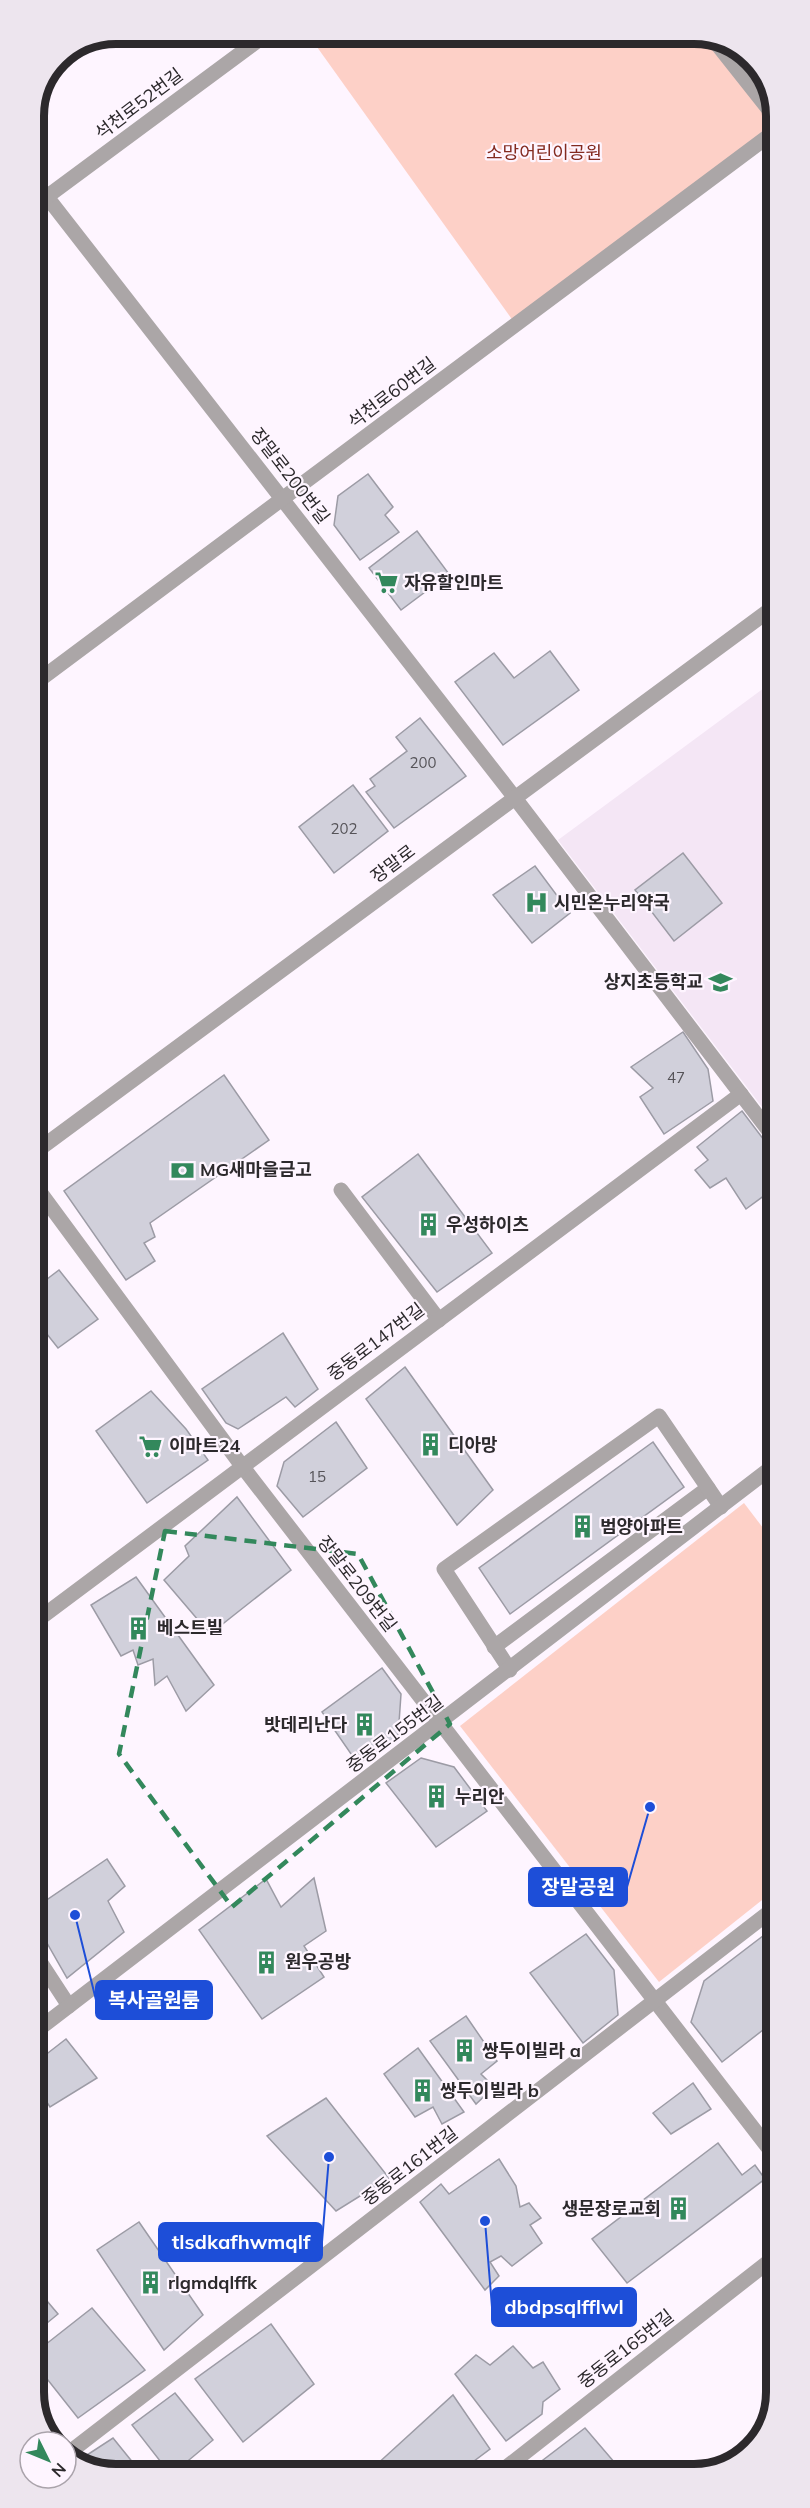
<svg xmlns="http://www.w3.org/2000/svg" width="810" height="2508" font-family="Mulish,'Noto Sans KR',sans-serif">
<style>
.built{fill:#f4e6f5}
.green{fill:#fdd0c7}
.building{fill:#d1d0db;stroke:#9c9ba5;stroke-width:1.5}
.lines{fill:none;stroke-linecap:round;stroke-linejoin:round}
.minor{stroke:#aba6a7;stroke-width:15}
.marked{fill:none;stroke:#33885c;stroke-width:4.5;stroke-dasharray:12 8;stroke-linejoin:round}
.labels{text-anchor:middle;stroke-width:4.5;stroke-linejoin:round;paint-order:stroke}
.number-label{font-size:15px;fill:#555358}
.street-label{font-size:18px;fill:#2c292c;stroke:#fef5ff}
.park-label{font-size:18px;fill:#832a1f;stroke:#fef5ff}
.poi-label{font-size:18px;font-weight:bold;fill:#2c292c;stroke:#fef5ff;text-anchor:start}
.rim{fill:none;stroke:#2c292c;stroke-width:8}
.leader{fill:none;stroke:#1d4ed8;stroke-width:2}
.callout-dot{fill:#1d4ed8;stroke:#fef5ff;stroke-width:2}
.callout{fill:#1d4ed8;stroke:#1d4ed8;stroke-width:2}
.callout-label{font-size:20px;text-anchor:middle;font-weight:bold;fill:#fff}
</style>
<rect width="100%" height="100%" fill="#fef5ff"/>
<!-- built -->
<path class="built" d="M775,680V1124L558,840Z"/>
<!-- green -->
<g class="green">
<path d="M307,33H700L713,39L774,116V132L516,325Z"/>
<path d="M744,1503L776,1545V1889L659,1982L460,1726Z"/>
</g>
<!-- building -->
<g class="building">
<path d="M749,54L774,95V96H770L743,58Z"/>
<path d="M368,474L393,507L385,515L399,532L360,560L334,525L338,496Z"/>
<path d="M417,531L449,574L401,610L369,568Z"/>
<path d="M550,651L579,690L503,745L455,682L494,653L514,678Z"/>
<path d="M420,718L466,776L394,828L366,792L375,786L370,779L407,751L396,737Z"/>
<path d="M353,785L388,831L334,873L299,827Z"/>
<path d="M683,853L722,903L674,941L635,890Z"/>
<path d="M535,866L570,913L532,943L493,895Z"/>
<path d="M683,1032L708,1069L713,1101L664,1134L640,1097L653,1088L631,1067Z"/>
<path d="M224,1075L269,1140L150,1223L155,1237L144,1243L155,1261L126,1280L64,1191Z"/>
<path d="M742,1111L776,1156V1187L746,1209L726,1178L710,1188L695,1170L708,1160L697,1147Z"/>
<path d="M418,1154L492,1253L437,1292L362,1197Z"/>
<path d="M59,1270L98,1319L58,1348L35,1319L34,1289Z"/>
<path d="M283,1333L318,1389L295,1407L286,1397L238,1429L226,1423L202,1389Z"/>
<path d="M405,1367L493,1490L457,1525L366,1399Z"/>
<path d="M151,1391L186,1429L208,1460L147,1503L96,1431Z"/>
<path d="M336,1422L367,1468L303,1517L277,1486L284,1462Z"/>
<path d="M653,1442L684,1487L510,1614L479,1568Z"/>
<path d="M237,1497L291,1570L210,1634L164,1580L189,1556L185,1546Z"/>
<path d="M136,1577L214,1685L186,1711L167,1676L155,1685L153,1659L138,1665L133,1650L121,1656L91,1605Z"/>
<path d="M382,1668L401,1694L398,1737L358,1764L322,1712Z"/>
<path d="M421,1758L454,1767L487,1811L436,1847L386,1783Z"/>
<path d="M107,1859L125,1886L108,1901L124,1932L67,1978L35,1922V1908Z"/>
<path d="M314,1878L326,1931L304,1946L324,1977L262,2019L199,1930L266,1879L281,1907Z"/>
<path d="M776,1926L777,2019L722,2062L691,2022L704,1981Z"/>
<path d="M586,1934L614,1970L618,2015L583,2043L530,1973Z"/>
<path d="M35,1990L41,1998L35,2003Z"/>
<path d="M466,2016L497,2061L481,2074L494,2087L476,2104L430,2041Z"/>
<path d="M66,2039L97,2078L50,2107L35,2084V2063Z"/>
<path d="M418,2048L464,2112L442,2124L433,2107L415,2117L384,2074Z"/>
<path d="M693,2083L711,2109L671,2134L653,2113Z"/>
<path d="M326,2098L389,2178L336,2211L267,2136Z"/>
<path d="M718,2143L742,2175L755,2165L765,2179L627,2283L592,2239Z"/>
<path d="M499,2159L516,2186L520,2207L529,2203L541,2218L530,2225L542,2243L512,2266L501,2256L490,2262L499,2276L485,2290L420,2202L441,2184L449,2194Z"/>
<path d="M139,2222L203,2315L164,2350L97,2250Z"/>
<path d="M36,2288L58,2314L36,2332Z"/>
<path d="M92,2308L145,2370L78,2418L36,2365V2352Z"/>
<path d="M271,2324L314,2384L243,2442L195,2379Z"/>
<path d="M513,2346L533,2368L543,2362L560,2389L543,2402L542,2414L506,2441L455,2374L476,2355L490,2365Z"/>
<path d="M175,2393L213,2440L171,2475L132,2425Z"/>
<path d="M453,2395L490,2449L458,2473L381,2474L375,2466Z"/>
<path d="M585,2428L615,2463L608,2473H526Z"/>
<path d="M762,2437L760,2443L738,2457L737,2455Z"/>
<path d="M113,2438L134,2464L121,2475H110L102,2471L87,2455Z"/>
</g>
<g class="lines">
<!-- minor -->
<g class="minor">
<path d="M713,39L774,116"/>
<path d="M33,179L515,798L776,1140"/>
<path d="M33,207L268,33"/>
<path d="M34,684L774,132"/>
<path d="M34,1153L775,606"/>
<path d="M34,1184L242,1466L777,2159"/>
<path d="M341,1190L439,1320"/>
<path d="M35,1622L741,1094"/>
<path d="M494,1647L708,1488"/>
<path d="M510,1670L444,1569L659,1416L721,1507"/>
<path d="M35,1954L69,2006"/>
<path d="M35,2032L776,1464"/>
<path d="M66,2455L776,1907"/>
<path d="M499,2473L777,2255"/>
</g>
</g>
<!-- marked area -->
<path class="marked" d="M165,1531L358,1554L450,1724L232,1907L119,1754Z"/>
<!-- icons -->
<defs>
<symbol id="supermarket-bare" viewBox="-9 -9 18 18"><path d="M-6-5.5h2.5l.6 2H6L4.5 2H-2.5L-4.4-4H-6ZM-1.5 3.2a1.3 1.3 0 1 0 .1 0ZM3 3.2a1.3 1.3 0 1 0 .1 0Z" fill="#33885c" stroke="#fef5ff" stroke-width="2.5" paint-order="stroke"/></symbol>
<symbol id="hospital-bare" viewBox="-9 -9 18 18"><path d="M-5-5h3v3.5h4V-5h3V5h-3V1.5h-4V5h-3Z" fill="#33885c" stroke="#fef5ff" stroke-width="2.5" paint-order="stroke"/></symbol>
<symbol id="school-bare" viewBox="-9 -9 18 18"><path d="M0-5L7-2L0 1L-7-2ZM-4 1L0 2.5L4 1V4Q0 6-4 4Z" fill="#33885c" stroke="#fef5ff" stroke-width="2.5" paint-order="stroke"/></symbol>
<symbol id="bank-bare" viewBox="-9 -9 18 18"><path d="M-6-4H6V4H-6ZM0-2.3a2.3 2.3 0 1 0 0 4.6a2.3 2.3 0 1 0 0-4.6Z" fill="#33885c" stroke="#fef5ff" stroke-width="2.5" paint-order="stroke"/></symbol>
<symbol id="building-bare" viewBox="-9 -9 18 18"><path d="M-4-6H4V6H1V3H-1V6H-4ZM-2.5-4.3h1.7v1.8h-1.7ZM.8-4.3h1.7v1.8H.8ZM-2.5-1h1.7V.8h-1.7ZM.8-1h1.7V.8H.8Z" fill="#33885c" stroke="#fef5ff" stroke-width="2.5" paint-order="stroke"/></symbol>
</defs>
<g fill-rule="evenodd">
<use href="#supermarket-bare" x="370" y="566" width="33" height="33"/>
<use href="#hospital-bare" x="520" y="886" width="33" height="33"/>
<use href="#school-bare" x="704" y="966" width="33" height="33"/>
<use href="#bank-bare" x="166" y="1154" width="33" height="33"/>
<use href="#building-bare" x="412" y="1208" width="33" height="33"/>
<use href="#building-bare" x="414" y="1428" width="33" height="33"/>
<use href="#supermarket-bare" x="134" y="1430" width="33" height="33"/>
<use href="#building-bare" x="566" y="1510" width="33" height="33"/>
<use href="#building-bare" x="122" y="1612" width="33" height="33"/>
<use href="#building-bare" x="348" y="1708" width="33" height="33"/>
<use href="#building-bare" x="420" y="1780" width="33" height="33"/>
<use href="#building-bare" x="250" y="1946" width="33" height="33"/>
<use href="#building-bare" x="448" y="2034" width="33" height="33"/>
<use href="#building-bare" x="406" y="2074" width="33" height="33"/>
<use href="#building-bare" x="662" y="2192" width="33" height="33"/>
<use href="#building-bare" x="134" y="2266" width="33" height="33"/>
</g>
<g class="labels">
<!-- number labels -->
<g class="number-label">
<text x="423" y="768">200</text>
<text x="344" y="834">202</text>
<text x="676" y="1083">47</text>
<text x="317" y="1482">15</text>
</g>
<!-- street labels -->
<g class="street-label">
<text transform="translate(139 104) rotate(-37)" y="6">석천로52번길</text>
<text transform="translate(392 393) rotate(-37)" y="6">석천로60번길</text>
<text transform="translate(290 476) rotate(52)" y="6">장말로200번길</text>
<text transform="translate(393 864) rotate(-37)" y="6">장말로</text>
<text transform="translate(376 1342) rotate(-37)" y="6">중동로147번길</text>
<text transform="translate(357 1584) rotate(52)" y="6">장말로209번길</text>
<text transform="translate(395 1734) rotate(-37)" y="6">중동로155번길</text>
<text transform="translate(410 2166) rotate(-38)" y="6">중동로161번길</text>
<text transform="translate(626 2349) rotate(-38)" y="6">중동로165번길</text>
</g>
<!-- park labels -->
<g class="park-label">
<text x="544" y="159">소망어린이공원</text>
</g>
<!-- poi labels -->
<g class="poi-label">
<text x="404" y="589">자유할인마트</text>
<text x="554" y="909">시민온누리약국</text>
<text x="703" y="988" text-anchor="end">상지초등학교</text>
<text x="200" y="1176">MG새마을금고</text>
<text x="446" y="1231">우성하이츠</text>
<text x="448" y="1451">디아망</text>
<text x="169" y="1452">이마트24</text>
<text x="600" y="1533">범양아파트</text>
<text x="157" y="1634">베스트빌</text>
<text x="347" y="1731" text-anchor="end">밧데리난다</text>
<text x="455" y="1803">누리안</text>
<text x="285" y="1968">원우공방</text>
<text x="482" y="2057">쌍두이빌라 a</text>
<text x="440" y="2097">쌍두이빌라 b</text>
<text x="661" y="2215" text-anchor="end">생문장로교회</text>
<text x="168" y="2289">rlgmdqlffk</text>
</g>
</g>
<!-- crop -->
<path d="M0 0H810V2508H0ZM116 44H694A72 72 0 0 1 766 116V2392A72 72 0 0 1 694 2464H116A72 72 0 0 1 44 2392V116A72 72 0 0 1 116 44Z" fill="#ede5ee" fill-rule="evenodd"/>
<path class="rim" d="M116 44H694A72 72 0 0 1 766 116V2392A72 72 0 0 1 694 2464H116A72 72 0 0 1 44 2392V116A72 72 0 0 1 116 44Z"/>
<!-- callouts -->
<path class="leader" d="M650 1807L627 1887M75 1915L96 2000M329 2157L322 2242M485 2221L492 2307"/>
<g class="callout-dot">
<circle cx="650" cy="1807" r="6"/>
<circle cx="75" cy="1915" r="6"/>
<circle cx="329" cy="2157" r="6"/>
<circle cx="485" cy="2221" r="6"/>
</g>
<g class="callout">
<rect x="529" y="1868" width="98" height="38" rx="6"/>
<rect x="96" y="1981" width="116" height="38" rx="6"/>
<rect x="159" y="2223" width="163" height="38" rx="6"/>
<rect x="492" y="2288" width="144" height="38" rx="6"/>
</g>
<g class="callout-label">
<text x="578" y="1894">장말공원</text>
<text x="154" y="2007">복사골원룸</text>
<text x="241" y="2249">tlsdkafhwmqlf</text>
<text x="564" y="2314">dbdpsqlfflwl</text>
</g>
<!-- north arrow -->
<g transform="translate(48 2460) rotate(133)"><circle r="28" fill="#fef5ff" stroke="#aaa3ab" stroke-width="1.5"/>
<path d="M0-4.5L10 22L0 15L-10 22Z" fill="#33885c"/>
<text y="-9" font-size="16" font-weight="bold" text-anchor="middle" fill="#2c292c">N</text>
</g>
</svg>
